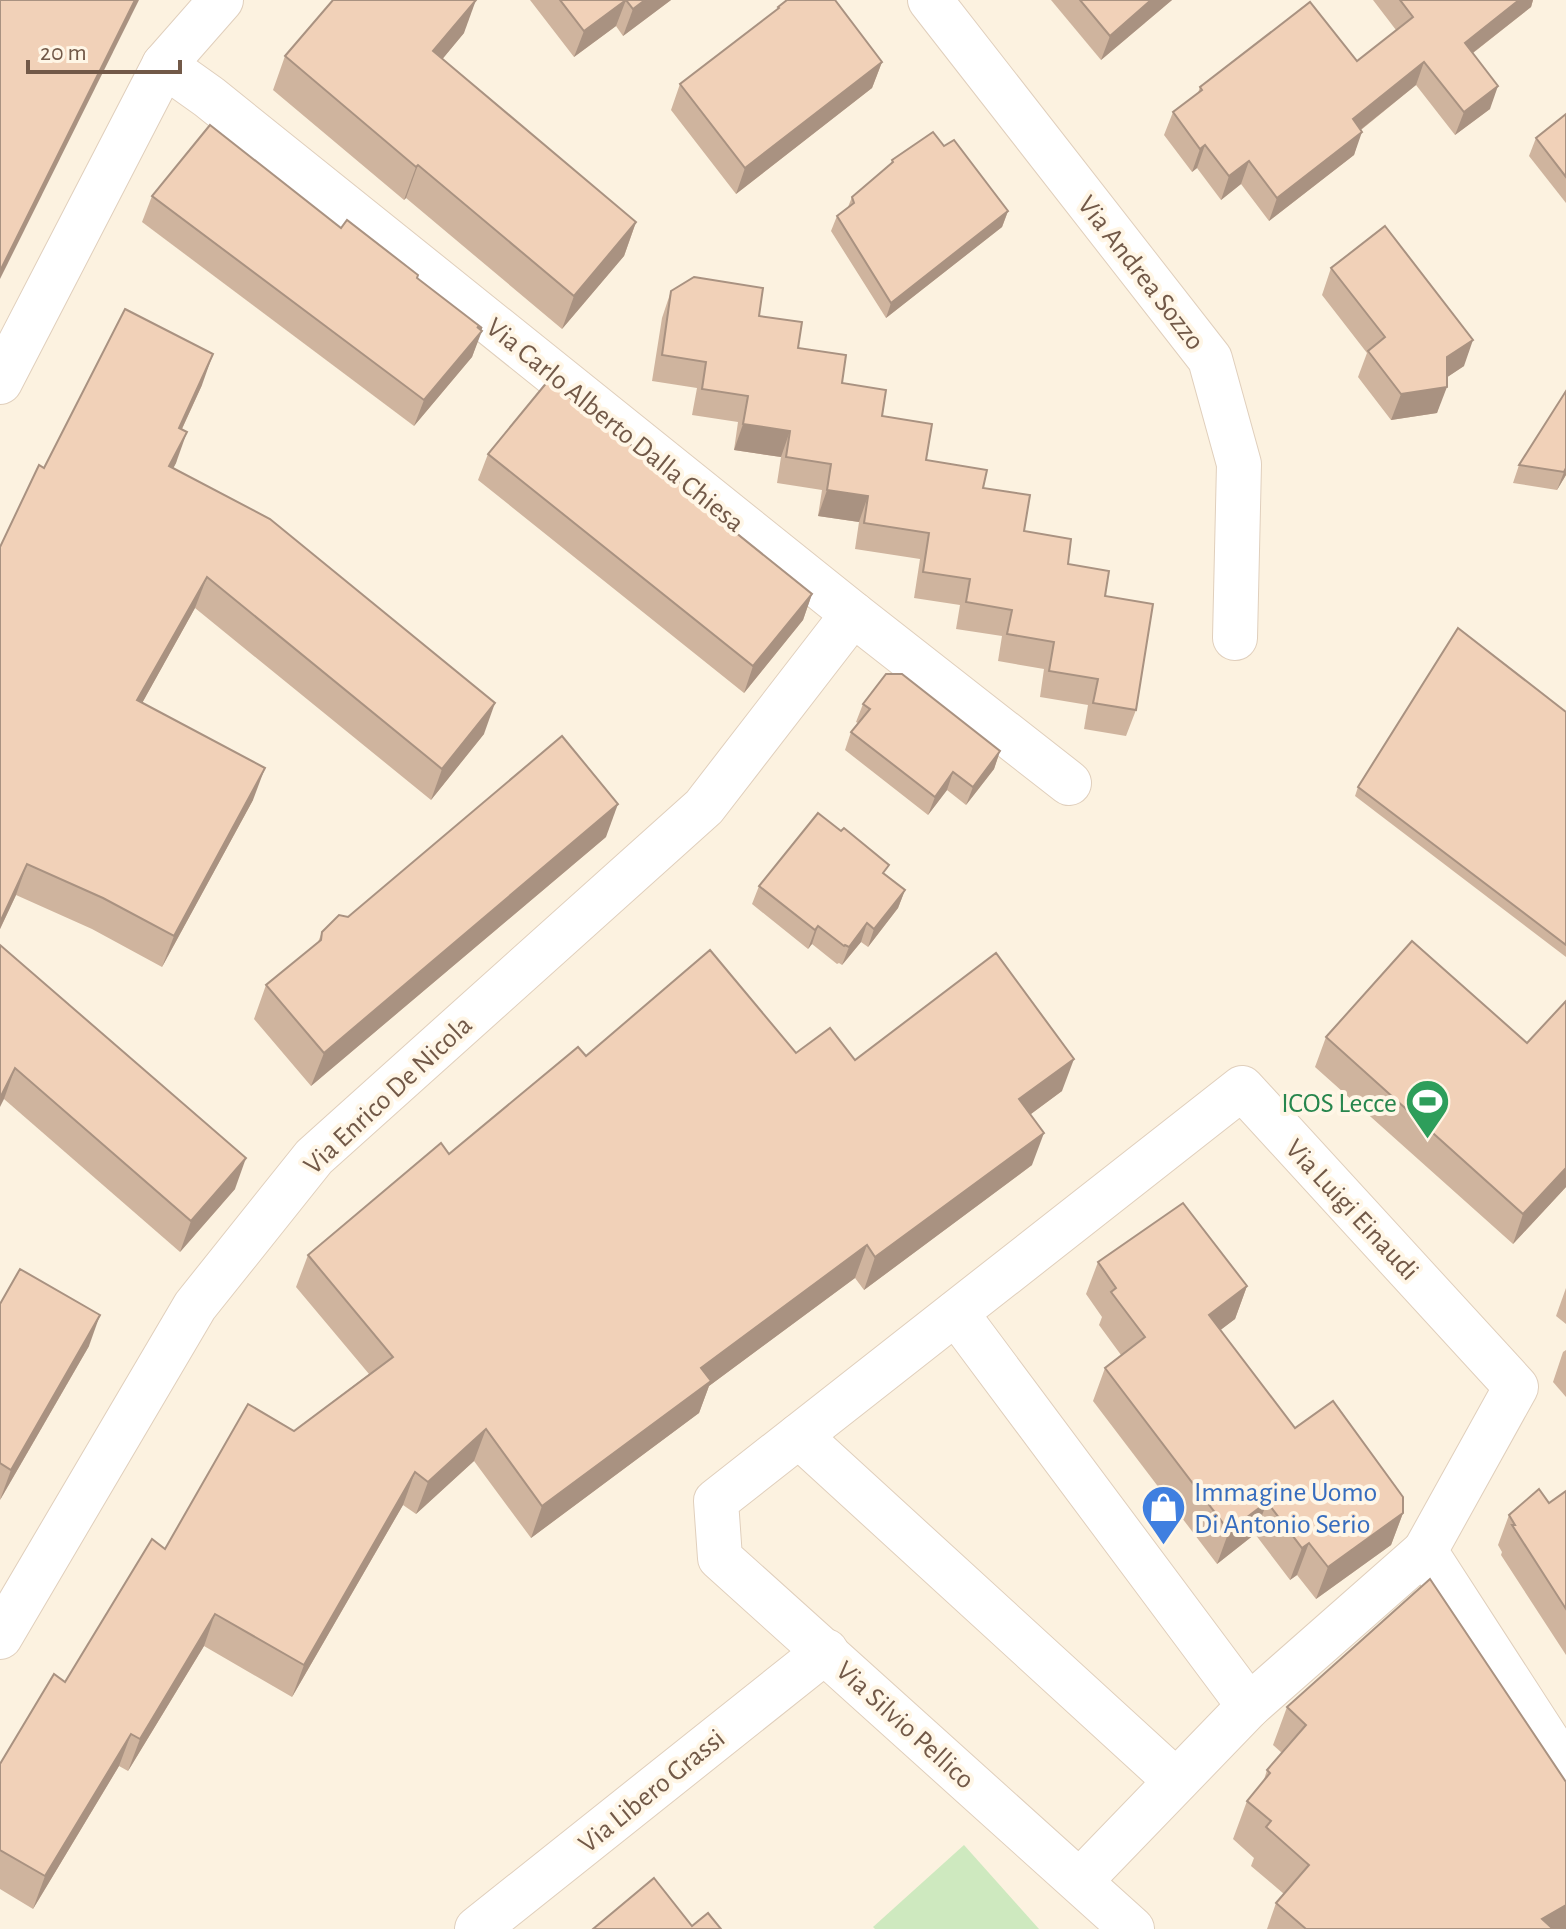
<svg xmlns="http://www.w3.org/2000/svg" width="1566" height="1929" font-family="'Alegreya Sans',sans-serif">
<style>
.pitch{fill:#cee9bf}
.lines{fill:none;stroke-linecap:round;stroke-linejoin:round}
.street-casing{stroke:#e0cfbc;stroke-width:46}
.street{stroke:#fff;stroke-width:44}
.wall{fill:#cfb49e}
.shaded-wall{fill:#a99281}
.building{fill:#f1d1b8;stroke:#a99281;stroke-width:2}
.labels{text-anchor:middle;stroke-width:8;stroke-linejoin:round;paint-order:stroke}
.street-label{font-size:28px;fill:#725948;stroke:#fff6e6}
.leisure-label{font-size:28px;fill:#27864d;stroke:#fff6e6;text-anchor:end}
.shop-label{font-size:28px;fill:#366cbe;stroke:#fff6e6;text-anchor:start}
</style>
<rect width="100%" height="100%" fill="#fcf2e0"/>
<!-- pitch -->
<path class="pitch" d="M964,1845L1039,1929H875L873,1927Z"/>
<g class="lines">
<defs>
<g id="street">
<path d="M930,0L1210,359L1239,464L1235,638"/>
<path d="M164,65L209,97L853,614L1069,783"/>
<path d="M0,382L164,65L221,0"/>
<path d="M956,1313L1249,1706"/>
<path d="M799,1436L1176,1781"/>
<path d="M0,1637L195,1306L314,1157L704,807L853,614"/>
<path d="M1080,1881L1249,1706L1425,1551"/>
<path d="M477,1929L826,1651"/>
<path d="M1132,1929L720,1558L716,1501L1242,1088L1516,1387L1425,1551L1566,1769"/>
</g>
</defs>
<!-- street casing -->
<use href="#street" class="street-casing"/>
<!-- street -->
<use href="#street" class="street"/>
</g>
<!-- wall -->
<g class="wall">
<path d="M530,0H671L623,36L616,26L574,57Z"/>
<path d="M1051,0H1172L1101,60Z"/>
<path d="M1373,0H1533L1531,7L1473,53L1490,109L1455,135L1416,85L1361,130L1354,155L1269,221L1241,184L1221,200L1197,168L1192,172L1164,135L1173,112L1198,93L1200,87L1357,61L1396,30Z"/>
<path d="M778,7L882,62L872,88L736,194L671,110L680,84L777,10Z"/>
<path d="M464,33L442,59L636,222L624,256L562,329L406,198L404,200L273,90L285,56Z"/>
<path d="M1566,114V203L1529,156L1536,138Z"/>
<path d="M944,146L1008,211L1002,227L886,318L831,231L837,216L848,207L852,197L891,165L892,160Z"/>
<path d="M152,196L341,228L417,278L482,328L472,357L414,426L142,222Z"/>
<path d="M1331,268L1464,366L1447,377L1437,413L1391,420L1358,377L1367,353L1322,295Z"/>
<path d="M671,291L759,316L882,416L926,460L983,488L1024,531L1068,564L1105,596L1136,710L1126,736L1084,729L1088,705L1040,697L1044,669L998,661L1002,636L956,629L960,605L914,598L920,559L855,549L859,522L818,516L822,490L777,483L781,457L734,450L738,422L692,415L697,388L652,381L662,318Z"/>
<path d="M202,385L182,429L176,463L173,468L484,734L431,800L195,608L142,703L253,800L162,967L92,929L16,895L0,929V547L44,468Z"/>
<path d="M1566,391V475L1557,490L1513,483L1519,465Z"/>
<path d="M488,454L697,496L696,500L812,594L803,620L744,693L478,480Z"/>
<path d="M863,704L1000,751L994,769L966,805L947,790L928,815L845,750L851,732L858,723L856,722Z"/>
<path d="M1566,712V957L1355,796L1358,787Z"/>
<path d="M606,837L311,1086L254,1019L266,985L318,942L322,932L348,917Z"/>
<path d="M886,875L905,890L898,908L868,947L861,942L842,965L839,963L837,964L812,944L808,949L752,904L759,886Z"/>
<path d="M0,945L235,1189L180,1252L4,1099Z"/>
<path d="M1566,1001V1187L1513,1244L1315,1067L1326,1037L1527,1043Z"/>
<path d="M796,1053L855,1060L1062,1091L1031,1114L1032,1165L864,1290L855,1278L709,1386L699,1413L531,1538L474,1461L416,1514L403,1505L292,1697L204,1646L128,1771L119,1766L33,1909L0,1889V1764L65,1682L165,1549L294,1431L369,1374L296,1287L308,1255L586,1056Z"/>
<path d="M1098,1262L1247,1286L1235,1319L1220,1330L1295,1428L1403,1513L1391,1545L1316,1599L1297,1575L1290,1580L1255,1534L1217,1564L1093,1401L1105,1368L1121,1355L1099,1325L1102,1317L1086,1294Z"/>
<path d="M1566,1288V1324L1556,1316Z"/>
<path d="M0,1304L89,1346L0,1500Z"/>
<path d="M1566,1350V1397L1553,1382L1563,1352Z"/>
<path d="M1566,1491V1655L1501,1555L1502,1552L1498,1545L1509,1515L1549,1503Z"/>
<path d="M1287,1707L1566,1929H1267L1276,1903L1284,1894L1251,1866L1254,1858L1233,1839L1247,1801L1263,1783L1267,1770L1282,1753L1273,1745Z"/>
</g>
<!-- shaded-wall -->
<g class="shaded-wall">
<path d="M135,0H139L0,279V271Z"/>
<path d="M476,0L464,33L421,85L433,51Z"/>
<path d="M626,0L616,26L574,57L584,31Z"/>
<path d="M645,0H671L623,36L633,9Z"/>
<path d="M1151,0H1172L1101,60L1110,36Z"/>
<path d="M1519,0H1533L1531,7L1456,66L1465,43Z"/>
<path d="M882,62L872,88L736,194L745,168Z"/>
<path d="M1424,62L1416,85L1344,143L1353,119Z"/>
<path d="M1498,86L1490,109L1455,135L1464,112Z"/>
<path d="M1362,132L1354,155L1269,221L1277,198Z"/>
<path d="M1205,145L1197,168L1192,172L1200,149Z"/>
<path d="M1249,161L1241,184L1221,200L1229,176Z"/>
<path d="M418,165L406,198L404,200L416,167Z"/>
<path d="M1008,211L1002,227L886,318L891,303Z"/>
<path d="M636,222L624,256L562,329L574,296Z"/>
<path d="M477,327L482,328L479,334L482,331L472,357L414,426L424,400Z"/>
<path d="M1473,340L1464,366L1437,384L1447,357Z"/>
<path d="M213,354L202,385L168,459L179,428Z"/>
<path d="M1447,387L1437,413L1391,420L1401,394Z"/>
<path d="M743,424L790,431L781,457L734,450Z"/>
<path d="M187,432L176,463L158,497L169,466Z"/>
<path d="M1566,468V475L1557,490L1564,472Z"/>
<path d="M827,490L868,496L859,522L818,516Z"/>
<path d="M207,577L195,608L126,732L137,700Z"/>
<path d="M812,594L803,620L744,693L753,666Z"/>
<path d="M495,703L484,734L431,800L442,769Z"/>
<path d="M1000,751L994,769L966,805L973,787Z"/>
<path d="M265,768L253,800L162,967L174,936Z"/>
<path d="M953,772L947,790L928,815L935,797Z"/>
<path d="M618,804L606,837L311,1086L324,1053Z"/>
<path d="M27,864L16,895L0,929V922Z"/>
<path d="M905,890L898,908L868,947L874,929Z"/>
<path d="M867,923L861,942L842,965L849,947Z"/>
<path d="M818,926L812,944L808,949L815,930Z"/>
<path d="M1074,1059L1062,1091L1008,1131L1019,1099Z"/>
<path d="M15,1068L4,1099L0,1107V1098Z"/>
<path d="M1044,1133L1032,1165L864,1290L875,1257Z"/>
<path d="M246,1158L235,1189L180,1252L191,1221Z"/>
<path d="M1566,1168V1187L1513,1244L1523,1214Z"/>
<path d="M867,1245L855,1278L709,1386L699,1413L531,1538L542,1506L701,1368Z"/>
<path d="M1247,1286L1235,1319L1197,1348L1209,1315Z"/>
<path d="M100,1315L89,1346L0,1500L11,1470Z"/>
<path d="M486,1429L474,1461L416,1514L428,1482Z"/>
<path d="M415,1472L403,1505L292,1697L304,1665Z"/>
<path d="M1267,1502L1255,1534L1217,1564L1229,1531Z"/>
<path d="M1403,1513L1391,1545L1316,1599L1328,1567Z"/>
<path d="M1309,1543L1297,1575L1290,1580L1302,1548Z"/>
<path d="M215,1614L204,1646L128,1771L140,1739Z"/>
<path d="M131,1734L119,1766L33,1909L45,1876Z"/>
<path d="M1566,1905V1929H1538L1542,1919Z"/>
</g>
<!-- building -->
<g class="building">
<path d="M0,0H135L0,271Z"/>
<path d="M333,0H476L433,51L636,222L574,296L418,165L416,167L285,56Z"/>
<path d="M560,0H626L584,31Z"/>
<path d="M626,0H645L633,9Z"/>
<path d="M787,0H835L882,62L745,168L680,84L779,8L778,7Z"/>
<path d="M1080,0H1151L1110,36Z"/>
<path d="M1400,0H1519L1465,43L1498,86L1464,112L1424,62L1353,119L1362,132L1277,198L1249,161L1229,176L1205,145L1200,149L1173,112L1202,90L1200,87L1310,2L1357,61L1413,17Z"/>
<path d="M1566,114V177L1536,138Z"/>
<path d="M210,125L341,228L347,220L418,275L417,278L482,328L477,327L482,331L424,400L152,196Z"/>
<path d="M933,132L944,146L954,140L1008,211L891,303L837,216L854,203L852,197L893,162L892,160Z"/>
<path d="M1385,226L1473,340L1447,357V387L1401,394L1368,351L1385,337L1331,268Z"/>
<path d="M694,277L763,288L759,316L802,322L798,348L846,355L842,383L886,390L882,416L932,424L926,460L987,470L983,488L1030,495L1024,531L1071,539L1068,564L1109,571L1105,596L1153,604L1136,710L1093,703L1098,679L1049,671L1054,642L1007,634L1012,610L966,602L970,579L923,572L929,533L864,523L868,496L827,490L831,464L786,457L790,431L743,424L748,396L702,389L706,362L662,355L671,291Z"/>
<path d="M125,309L213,354L179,428L187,432L169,466L270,519L495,703L442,769L207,577L137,700L265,768L174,936L103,898L27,864L0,922V547L39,465L44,468Z"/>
<path d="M548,381L697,496L689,495L812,594L753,666L488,454Z"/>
<path d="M1566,391V468L1564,472L1519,465Z"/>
<path d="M1458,628L1566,712V945L1358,787Z"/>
<path d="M886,674H902L1000,751L973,787L953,772L935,797L851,732L870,709L863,704Z"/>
<path d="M562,736L618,804L324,1053L266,985L321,940L322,932L339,915L348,917Z"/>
<path d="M818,813L841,831L844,828L889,865L883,873L905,890L874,929L867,923L849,947L845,945L844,946L818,926L815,930L759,886Z"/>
<path d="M1412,941L1527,1043L1566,1001V1168L1523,1214L1326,1037Z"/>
<path d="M0,945L246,1158L191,1221L15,1068L0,1098Z"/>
<path d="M710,950L796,1053L830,1028L855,1060L996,953L1074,1059L1019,1099L1044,1133L875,1257L867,1245L701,1368L711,1381L542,1506L486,1429L428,1482L415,1472L304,1665L215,1614L140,1739L131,1734L45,1876L0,1850V1764L54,1674L65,1682L152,1539L165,1549L248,1404L294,1431L393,1357L308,1255L441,1143L449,1154L578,1047L586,1056Z"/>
<path d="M1183,1203L1247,1286L1209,1315L1295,1428L1333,1401L1403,1497V1513L1328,1567L1309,1543L1302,1548L1267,1502L1229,1531L1105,1368L1145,1337L1111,1292L1116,1288L1098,1262Z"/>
<path d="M20,1269L100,1315L11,1470L0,1463V1304Z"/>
<path d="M1539,1489L1549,1503L1566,1491V1609L1512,1525H1515L1509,1515Z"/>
<path d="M1430,1579L1566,1782V1905L1542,1919L1553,1929H1306L1276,1903L1309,1865L1266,1827L1271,1821L1247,1801L1270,1773L1267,1770L1306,1725L1287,1707Z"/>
<path d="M654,1878L692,1926L708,1913L721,1929H593Z"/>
</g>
<!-- icons -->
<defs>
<symbol id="stadium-pin" viewBox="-11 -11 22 30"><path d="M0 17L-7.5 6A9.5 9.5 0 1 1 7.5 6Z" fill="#2e9e5b" stroke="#fff6e6"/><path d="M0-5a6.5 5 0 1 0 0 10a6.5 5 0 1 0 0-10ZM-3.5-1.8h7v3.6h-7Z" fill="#fff"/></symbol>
<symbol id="shop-pin" viewBox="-11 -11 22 30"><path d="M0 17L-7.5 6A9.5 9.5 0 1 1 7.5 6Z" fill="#3f7fe0" stroke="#fff6e6"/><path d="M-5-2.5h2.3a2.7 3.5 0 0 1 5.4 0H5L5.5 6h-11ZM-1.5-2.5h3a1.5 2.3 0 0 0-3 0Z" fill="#fff"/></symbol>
</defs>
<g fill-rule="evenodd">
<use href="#stadium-pin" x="1402" y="1076" width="51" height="69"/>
<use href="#shop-pin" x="1138" y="1482" width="51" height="69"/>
</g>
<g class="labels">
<!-- street labels -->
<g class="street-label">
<text transform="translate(1142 272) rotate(52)" y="10">Via Andrea Sozzo</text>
<text transform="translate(616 424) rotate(39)" y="10">Via Carlo Alberto Dalla Chiesa</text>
<text transform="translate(387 1094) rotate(-43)" y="10">Via Enrico De Nicola</text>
<text transform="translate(1353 1209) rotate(47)" y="10">Via Luigi Einaudi</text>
<text transform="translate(906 1724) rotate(42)" y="10">Via Silvio Pellico</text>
<text transform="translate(651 1790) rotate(-39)" y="10">Via Libero Grassi</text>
</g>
<!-- leisure labels -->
<g class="leisure-label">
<text x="1397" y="1112">ICOS Lecce</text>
</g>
<!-- shop labels -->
<g class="shop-label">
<text x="1194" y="1501">Immagine Uomo<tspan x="1194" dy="32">Di Antonio Serio</tspan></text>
</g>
</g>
<!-- scale -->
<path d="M28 60v12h152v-12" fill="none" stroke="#725948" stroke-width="4"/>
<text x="40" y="60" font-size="24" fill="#725948" stroke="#fff6e6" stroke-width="6" paint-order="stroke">20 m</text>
</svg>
